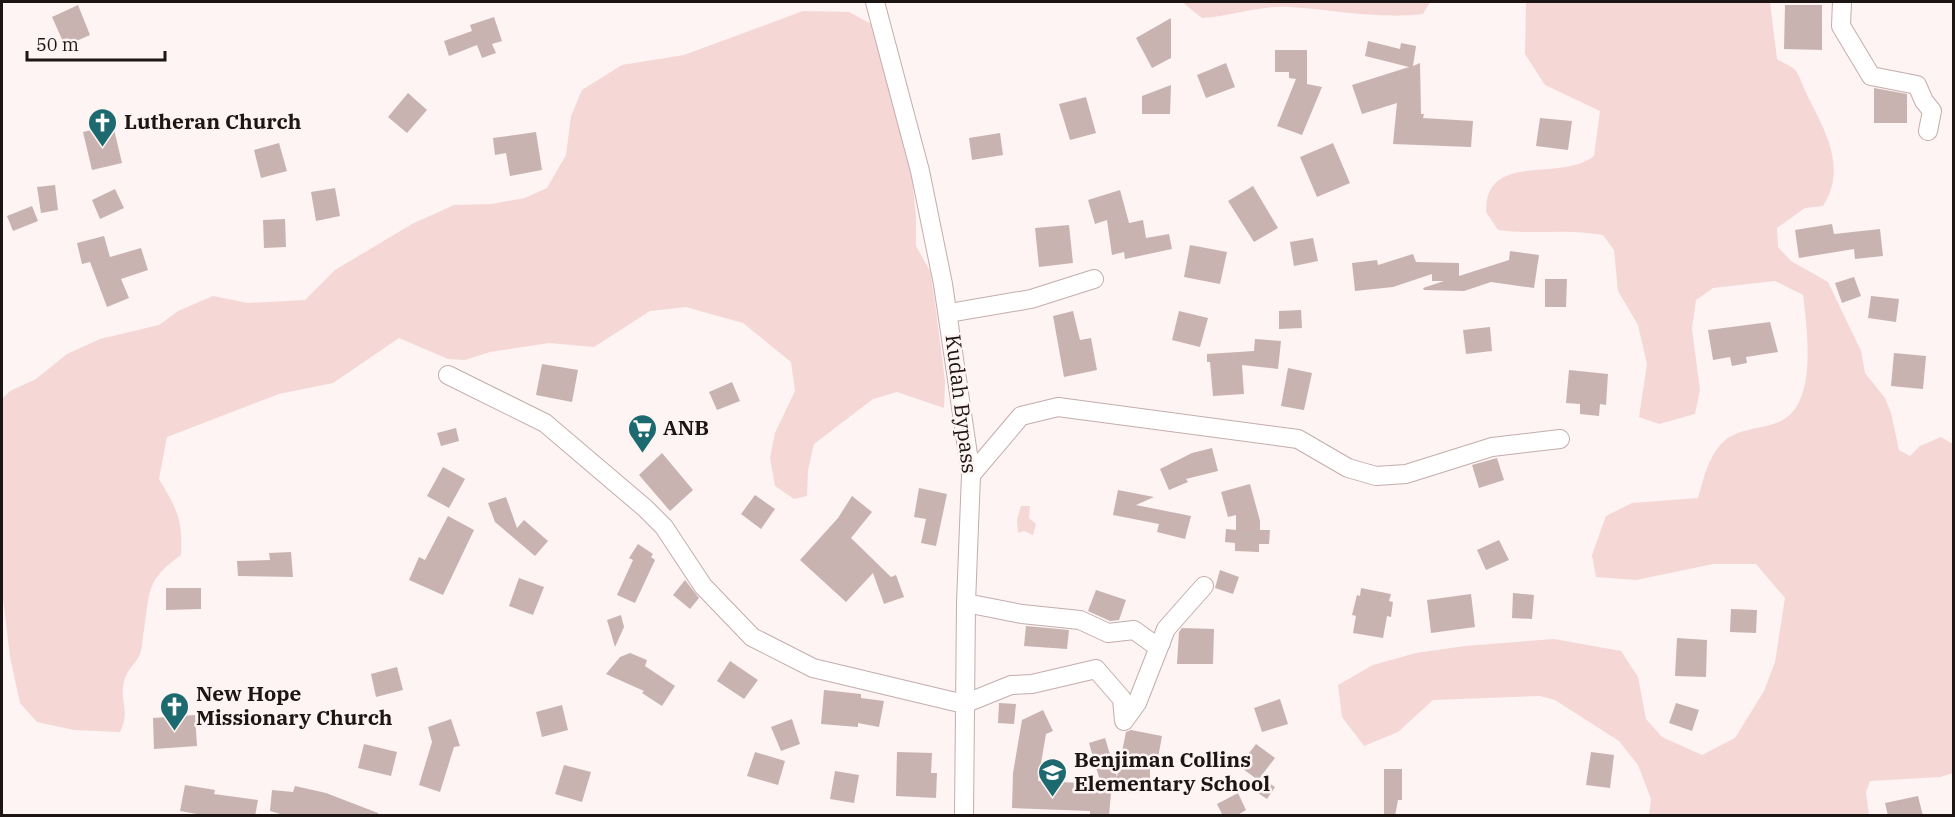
<svg xmlns="http://www.w3.org/2000/svg" width="1955" height="817" font-family="'IBM Plex Serif',serif">
<style>
.green{fill:#f5d7d5}
.building{fill:#c9b3b1}
.lines{fill:none;stroke-linecap:round;stroke-linejoin:round}
.minor-casing{stroke:#c4adab;stroke-width:20}
.minor{stroke:#fff;stroke-width:18}
.labels{text-anchor:middle;stroke-width:5;stroke-linejoin:round;paint-order:stroke}
.poi-label{font-size:21px;font-weight:bold;fill:#1d1514;stroke:#fdf4f3;text-anchor:start}
.street-label{font-size:21px;fill:#1d1514;stroke:#fdf4f3}
</style>
<rect width="100%" height="100%" fill="#fdf4f3"/>
<!-- green -->
<g class="green">
<path d="M1182,2H1430L1423,14C1373,19 1338,10 1290,7C1260,5 1232,16 1202,18Z"/>
<path d="M1526,2H1770L1777,59C1783,63 1793,66 1796,71C1801,79 1804,89 1808,97C1826,132 1847,169 1823,206L1805,208L1777,228L1778,247L1791,261L1828,282L1861,351L1865,373L1885,398L1891,413L1899,450L1910,456L1920,446L1941,437L1953,444V773L1940,777L1870,781L1866,792L1869,815H1649L1651,799L1638,765L1619,741L1555,700L1540,696L1433,700L1398,732L1364,746L1342,717L1338,685L1373,665L1416,653L1465,646L1554,639L1621,651L1638,677L1646,719L1662,737L1702,755L1735,738L1764,691L1775,662L1785,598L1756,564H1713L1636,580L1596,577L1592,555L1606,516L1632,503L1698,498C1704,478 1707,460 1721,444C1737,427 1762,430 1781,421C1818,404 1807,328 1803,295L1775,281L1713,288L1696,300L1692,329L1700,390L1695,414L1659,424L1639,417L1647,364L1638,325L1618,291L1614,250L1603,235C1568,228 1533,235 1498,230L1486,212C1487,206 1486,198 1489,193C1504,157 1563,180 1594,156L1600,111L1545,85L1525,54Z"/>
<path d="M803,11L849,12L877,27L909,146L916,217V246L930,271L934,295L945,381L944,408L897,392L873,399L814,444L808,470L807,496L794,499L775,486L770,458L775,433L795,391L791,362L743,323L686,307L650,311L594,347L549,343L490,352L465,360L448,359L399,338L333,383L279,394L167,437L159,479C177,509 183,520 181,555C146,580 150,590 144,630C142,638 143,647 140,654C136,664 126,670 124,682C119,703 131,710 120,732L74,730L37,722L20,703L10,657L2,590V399L10,391L36,379L67,354L100,339L159,325L178,311L213,296L248,303L305,300L335,270L412,224L454,205L491,204L525,198L547,188L566,155L571,116L582,90L622,65L684,55Z"/>
<path d="M1021,506H1030L1029,518L1036,524L1033,535L1024,531L1018,533L1017,520Z"/>
</g>
<!-- building -->
<g class="building">
<path d="M78,5L90,35L65,46L52,17Z"/>
<path d="M1785,5H1822V50L1784,49Z"/>
<path d="M494,17L502,41L492,44L496,53L482,58L477,45L449,56L444,41L472,31L470,25Z"/>
<path d="M1171,18V58L1152,68L1136,38Z"/>
<path d="M1368,41L1400,49L1401,43L1416,46L1413,66L1420,63L1421,114H1424L1423,118L1473,121L1471,147L1393,144L1397,103L1362,114L1352,85L1409,67L1365,56Z"/>
<path d="M1275,50H1307V84L1322,87L1302,135L1277,126L1296,79L1289,78V72H1275Z"/>
<path d="M1226,63L1235,87L1206,98L1197,75Z"/>
<path d="M1171,85L1170,114H1142V96Z"/>
<path d="M1874,88L1907,94V123H1874Z"/>
<path d="M408,93L427,110L407,133L388,117Z"/>
<path d="M1086,97L1096,133L1070,140L1059,104Z"/>
<path d="M1540,118L1572,121L1568,150L1536,146Z"/>
<path d="M113,125L122,163L92,170L83,132Z"/>
<path d="M536,132L542,170L510,176L506,153L495,155L493,138Z"/>
<path d="M1000,133L1003,155L972,160L969,138Z"/>
<path d="M279,143L287,171L261,178L254,150Z"/>
<path d="M1333,143L1350,183L1317,197L1300,157Z"/>
<path d="M55,185L58,210L41,213L37,187Z"/>
<path d="M1253,186L1278,228L1254,242L1228,201Z"/>
<path d="M335,188L340,216L316,221L311,192Z"/>
<path d="M115,189L124,208L100,219L92,200Z"/>
<path d="M1120,190L1129,223L1143,220L1146,238L1169,234L1172,249L1125,259L1124,252L1112,255L1107,220L1095,224L1088,200Z"/>
<path d="M32,206L38,221L13,231L7,216Z"/>
<path d="M285,219L286,247L264,248L263,220Z"/>
<path d="M1832,224L1834,234L1880,229L1883,256L1855,259L1854,249L1799,258L1795,230Z"/>
<path d="M1069,225L1073,263L1039,267L1035,228Z"/>
<path d="M104,236L110,257L141,248L148,270L121,279L129,298L107,307L90,262L82,264L77,243Z"/>
<path d="M1313,238L1318,261L1294,266L1290,242Z"/>
<path d="M1190,245L1227,252L1220,284L1184,277Z"/>
<path d="M1510,251L1539,255L1534,288L1491,282L1464,291L1424,290L1423,288L1444,281H1432V274L1393,287L1355,291L1352,263L1377,260L1378,265L1413,254L1416,262L1459,263V276L1509,260Z"/>
<path d="M1854,277L1861,296L1842,303L1835,283Z"/>
<path d="M1545,279H1567L1566,307H1545Z"/>
<path d="M1871,296L1899,299L1896,322L1868,318Z"/>
<path d="M1301,310L1302,328L1279,329V311Z"/>
<path d="M1073,311L1080,340L1091,338L1097,370L1064,377L1053,316Z"/>
<path d="M1179,311L1208,318L1200,347L1172,340Z"/>
<path d="M1770,322L1778,352L1746,357L1747,363L1732,366L1730,357L1713,360L1708,330Z"/>
<path d="M1490,327L1492,351L1466,354L1463,330Z"/>
<path d="M1255,339L1281,341L1278,369L1242,365L1244,394L1213,396L1210,362H1207V354L1254,351Z"/>
<path d="M1894,353L1926,356L1923,389L1891,386Z"/>
<path d="M542,364L578,370L572,402L536,395Z"/>
<path d="M1288,368L1312,373L1304,410L1281,406Z"/>
<path d="M1569,370L1608,374L1606,405L1600,404L1599,416L1580,414V404L1566,403Z"/>
<path d="M732,382L740,401L717,410L709,392Z"/>
<path d="M456,428L459,441L441,446L437,433Z"/>
<path d="M1212,448L1218,471L1186,479L1188,482L1169,490L1160,469L1192,453Z"/>
<path d="M662,453L693,490L670,511L639,475Z"/>
<path d="M1497,458L1504,480L1479,488L1472,465Z"/>
<path d="M443,467L465,479L449,508L427,496Z"/>
<path d="M1250,484L1260,521V530H1270L1269,544H1259V552L1235,551V543L1225,542L1226,529L1236,530V515L1228,517L1221,492Z"/>
<path d="M919,488L947,494L936,546L921,543L926,519L914,517Z"/>
<path d="M1118,490L1154,497L1136,505L1191,516L1185,539L1157,532L1159,524L1113,515Z"/>
<path d="M755,495L775,509L761,529L741,514Z"/>
<path d="M852,496L872,512L851,538L891,577L896,575L904,597L884,604L873,573L846,602L800,560L838,518Z"/>
<path d="M506,497L517,528L524,520L548,541L535,556L495,522L488,503Z"/>
<path d="M448,516L474,530L443,595L409,580L419,557L425,560Z"/>
<path d="M1499,540L1509,560L1486,570L1477,550Z"/>
<path d="M638,544L653,554L651,557L655,560L635,603L617,595L633,560L629,558Z"/>
<path d="M291,552L293,577L238,576L237,561L270,560L269,553Z"/>
<path d="M1220,570L1239,577L1233,594L1215,588Z"/>
<path d="M519,578L544,587L533,615L509,606Z"/>
<path d="M685,580L699,598L690,609L673,595Z"/>
<path d="M166,588H201V609L166,610Z"/>
<path d="M1361,588L1391,594L1389,601L1393,602L1391,617L1387,616L1383,638L1353,633L1356,616L1352,615L1357,595L1360,596Z"/>
<path d="M1096,590L1126,600L1119,620L1110,621L1088,611Z"/>
<path d="M1513,593L1534,595L1532,619L1512,618Z"/>
<path d="M1471,594L1475,627L1431,633L1427,600Z"/>
<path d="M1731,609L1757,610L1756,633L1730,632Z"/>
<path d="M621,615L624,627L615,647L607,620Z"/>
<path d="M1026,626L1069,630L1067,649L1024,646Z"/>
<path d="M1182,628L1214,629L1213,664H1177L1179,632Z"/>
<path d="M1677,638L1707,640L1706,677L1675,676Z"/>
<path d="M630,653L647,660L645,666L675,686L662,706L642,693L644,691L606,674L620,657Z"/>
<path d="M730,661L758,680L744,699L717,681Z"/>
<path d="M397,667L403,690L376,697L371,674Z"/>
<path d="M824,690L861,694V698L884,701L879,727L858,723V727L821,724Z"/>
<path d="M1280,699L1288,724L1262,732L1254,708Z"/>
<path d="M999,703L1016,704L1014,724L998,723Z"/>
<path d="M1676,703L1699,710L1692,731L1669,723Z"/>
<path d="M562,705L568,730L542,737L536,712Z"/>
<path d="M1043,710L1053,731L1046,734L1038,781L1101,784L1089,743L1105,738L1117,777L1126,732L1131,730L1162,736L1156,769L1150,768V792L1111,793L1109,816H1090V811L1012,808L1013,773L1022,720Z"/>
<path d="M195,715L197,746L154,749L153,718Z"/>
<path d="M451,719L460,746L454,747L440,792L419,785L432,742L428,727Z"/>
<path d="M792,719L800,744L781,751L771,727Z"/>
<path d="M364,744L397,752L391,776L358,768Z"/>
<path d="M1256,744L1275,758L1258,780L1239,766Z"/>
<path d="M755,752L785,761L778,785L747,776Z"/>
<path d="M897,752L932,753L931,773H937L936,798L896,796Z"/>
<path d="M1591,752L1614,755L1610,788L1586,785Z"/>
<path d="M564,765L591,772L582,802L555,794Z"/>
<path d="M1384,769H1402V800H1398L1395,816H1384Z"/>
<path d="M835,771L859,775L854,803L830,799Z"/>
<path d="M1264,780L1275,787L1267,799L1249,787Z"/>
<path d="M185,785L215,790L214,794L258,800L255,816H208L180,811Z"/>
<path d="M295,786L326,793L378,813V816H287L270,811L272,790L293,792Z"/>
<path d="M1238,793L1246,810L1236,816H1223L1217,804Z"/>
<path d="M1918,796L1923,816H1888L1885,803Z"/>
</g>
<g class="lines">
<defs>
<g id="minor">
<path d="M875,2L920,171L943,284L971,475L966,603L964,816"/>
<path d="M1842,2L1841,26L1871,76L1917,85L1924,101L1932,111L1928,131"/>
<path d="M949,313L1031,299L1094,279"/>
<path d="M448,375L545,423L645,508L664,527L703,586L752,637L813,668L964,704L1011,685L1032,684L1096,669L1122,699L1124,721L1137,703L1166,629L1204,586"/>
<path d="M971,475L1021,416L1058,407L1298,439L1348,468L1376,476L1406,474L1492,447L1560,439"/>
<path d="M966,603L1022,614L1080,620L1108,633L1134,630L1152,643H1161"/>
</g>
</defs>
<!-- minor casing -->
<use href="#minor" class="minor-casing"/>
<!-- minor -->
<use href="#minor" class="minor"/>
</g>
<!-- icons -->
<defs>
<symbol id="church-pin" viewBox="-11 -11 22 30"><path d="M0 17L-7.5 6A9.5 9.5 0 1 1 7.5 6Z" fill="#1d6970" stroke="#fdf4f3"/><path d="M-1.2-6h2.4v3.5h3.3v2.4h-3.3V6h-2.4V-.1h-3.3v-2.4h3.3Z" fill="#fff"/></symbol>
<symbol id="supermarket-pin" viewBox="-11 -11 22 30"><path d="M0 17L-7.5 6A9.5 9.5 0 1 1 7.5 6Z" fill="#1d6970" stroke="#fdf4f3"/><path d="M-6-5.5h2.5l.6 2H6L4.5 2H-2.5L-4.4-4H-6ZM-1.5 3.2a1.3 1.3 0 1 0 .1 0ZM3 3.2a1.3 1.3 0 1 0 .1 0Z" fill="#fff"/></symbol>
<symbol id="school-pin" viewBox="-11 -11 22 30"><path d="M0 17L-7.5 6A9.5 9.5 0 1 1 7.5 6Z" fill="#1d6970" stroke="#fdf4f3"/><path d="M0-5L7-2L0 1L-7-2ZM-4 1L0 2.5L4 1V4Q0 6-4 4Z" fill="#fff"/></symbol>
</defs>
<g fill-rule="evenodd">
<use href="#church-pin" x="86" y="106" width="33" height="45"/>
<use href="#supermarket-pin" x="626" y="412" width="33" height="45"/>
<use href="#church-pin" x="158" y="690" width="33" height="45"/>
<use href="#school-pin" x="1036" y="756" width="33" height="45"/>
</g>
<g class="labels">
<!-- poi labels -->
<g class="poi-label">
<text x="124" y="129">Lutheran Church</text>
<text x="663" y="435">ANB</text>
<text x="196" y="701">New Hope<tspan x="196" dy="24">Missionary Church</tspan></text>
<text x="1074" y="767">Benjiman Collins<tspan x="1074" dy="24">Elementary School</tspan></text>
</g>
<!-- street labels -->
<g class="street-label">
<text transform="translate(961 404) rotate(83)" y="7">Kudah Bypass</text>
</g>
</g>
<!-- border -->
<rect width="1955" height="817" fill="none" stroke="#1d1514" stroke-width="6"/>
<!-- scale -->
<path d="M27 51v9h138v-9" fill="none" stroke="#1d1514" stroke-width="3"/>
<text x="36" y="51" font-size="18" fill="#1d1514" stroke="#fdf4f3" stroke-width="4.5" paint-order="stroke">50 m</text>
</svg>
